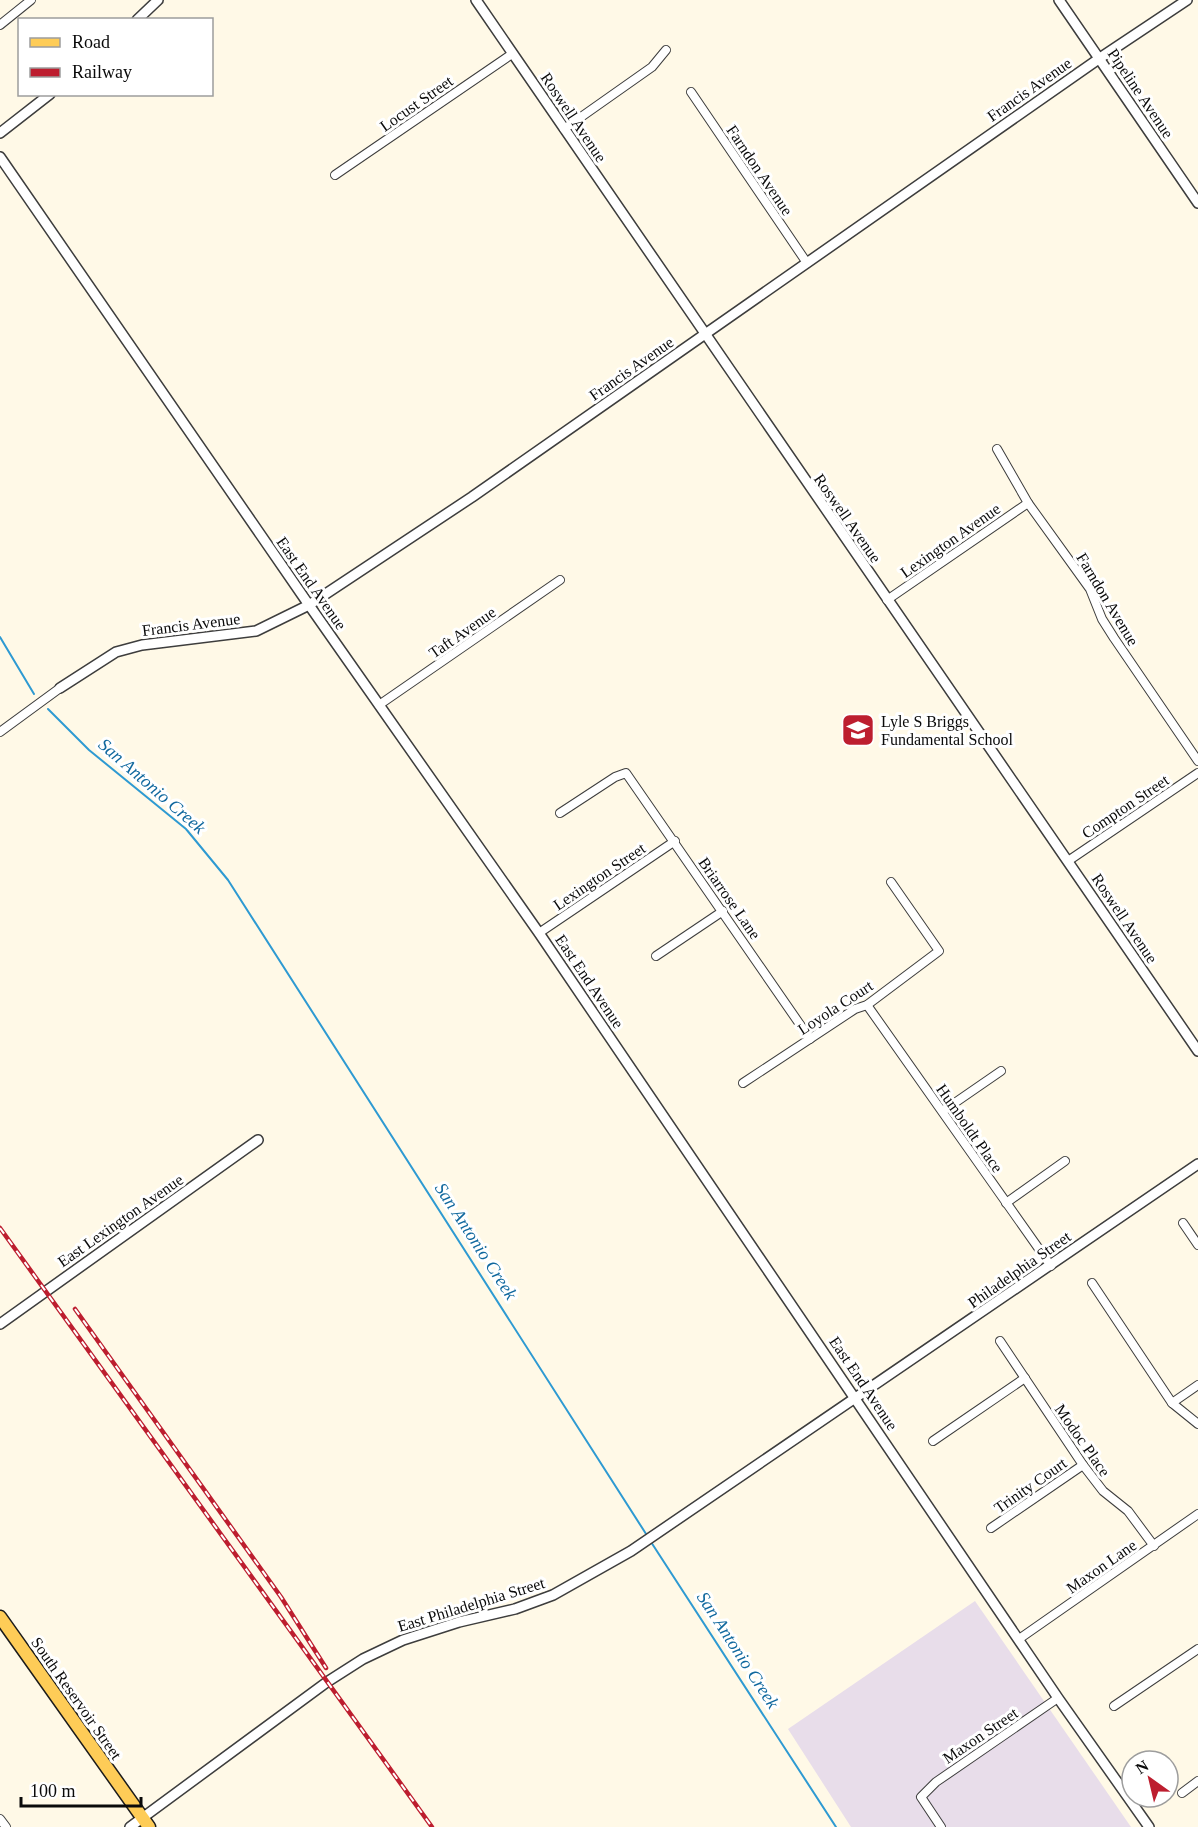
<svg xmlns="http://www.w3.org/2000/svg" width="1198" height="1827" font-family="'Times New Roman',serif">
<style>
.industrial{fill:#e8ddea}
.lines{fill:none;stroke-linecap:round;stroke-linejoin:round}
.stream{stroke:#2e9ad2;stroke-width:2}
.minor-casing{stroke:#3d3d3d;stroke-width:10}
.tertiary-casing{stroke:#3d3d3d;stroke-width:12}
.primary-casing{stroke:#1b1b1b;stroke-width:15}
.minor{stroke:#fff;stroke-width:8}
.tertiary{stroke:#fff;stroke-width:9}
.primary{stroke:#fecc57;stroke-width:12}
.rail-casing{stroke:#bd1e2f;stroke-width:4.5}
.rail{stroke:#fff;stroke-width:2;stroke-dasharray:7;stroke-linecap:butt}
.labels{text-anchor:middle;stroke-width:6;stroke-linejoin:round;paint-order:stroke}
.street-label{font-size:16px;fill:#0a0a0a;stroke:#fff}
.poi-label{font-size:16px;fill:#0a0a0a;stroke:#fff;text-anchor:start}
.water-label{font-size:18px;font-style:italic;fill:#10689e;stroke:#fff}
</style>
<rect width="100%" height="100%" fill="#fff9e7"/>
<!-- industrial -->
<path class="industrial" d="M975,1601L1131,1827H851L788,1729Z"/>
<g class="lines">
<!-- stream -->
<g class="stream">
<path d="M0,637L34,694"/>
<path d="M48,709L89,750L186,829L228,880L648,1537"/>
<path d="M651,1542L836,1827"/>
</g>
<defs>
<g id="minor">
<path d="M0,25L31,0"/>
<path d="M691,92L807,263"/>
<path d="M564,129L652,67L666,50"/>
<path d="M335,175L512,54"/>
<path d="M997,449L1028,503L1090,589L1102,619L1114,638L1198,761"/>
<path d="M887,600L1028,503"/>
<path d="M379,705L560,580"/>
<path d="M0,732L60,688"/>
<path d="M560,813L615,777L626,773L810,1039"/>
<path d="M1068,861L1198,773"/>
<path d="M539,933L675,841"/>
<path d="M656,956L723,911"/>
<path d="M867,1005L1051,1266"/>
<path d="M743,1083L855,1009L867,1005L939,951L891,882"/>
<path d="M943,1111L1001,1071"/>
<path d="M1006,1203L1065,1161"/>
<path d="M1183,1223L1198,1245"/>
<path d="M1092,1283L1172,1403L1198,1424"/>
<path d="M1000,1341L1083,1465L1103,1491L1128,1511L1154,1546"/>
<path d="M1172,1403L1198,1385"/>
<path d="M933,1441L1025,1378"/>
<path d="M991,1528L1083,1465"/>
<path d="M1019,1639L1198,1514"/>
<path d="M1114,1706L1198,1649"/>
<path d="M1182,1793L1198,1781"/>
<path d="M0,1819L6,1827"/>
<path d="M941,1827L921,1797L936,1782L1058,1698"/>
</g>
<g id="tertiary">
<path d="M476,0L1198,1051"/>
<path d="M1059,0L1198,203"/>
<path d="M137,20L158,0"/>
<path d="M0,133L50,94"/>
<path d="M0,157L309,605L539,933L1058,1698L1149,1827"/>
<path d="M60,688L116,652L142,645L256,631L309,605L472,497L1100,58L1187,0"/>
<path d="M0,1324L258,1140"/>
<path d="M130,1827L327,1682L363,1659L403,1640L459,1622L515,1609L553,1595L631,1551L1198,1164"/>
</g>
<path id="primary" d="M0,1617L149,1827"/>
</defs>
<!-- minor casing -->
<use href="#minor" class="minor-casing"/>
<!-- tertiary casing -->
<use href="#tertiary" class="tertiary-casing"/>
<!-- primary casing -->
<use href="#primary" class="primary-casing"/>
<!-- minor -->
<use href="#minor" class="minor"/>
<!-- tertiary -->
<use href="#tertiary" class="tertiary"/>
<!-- primary -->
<use href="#primary" class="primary"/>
<defs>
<g id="rail">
<path d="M0,1228L432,1827"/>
<path d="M75,1309L281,1597L326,1668"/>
</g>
</defs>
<!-- rail casing -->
<use href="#rail" class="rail-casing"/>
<!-- rail -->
<use href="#rail" class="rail"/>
</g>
<!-- icons -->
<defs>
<symbol id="school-square" viewBox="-11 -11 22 22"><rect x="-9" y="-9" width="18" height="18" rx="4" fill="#bd1e2f" stroke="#fff"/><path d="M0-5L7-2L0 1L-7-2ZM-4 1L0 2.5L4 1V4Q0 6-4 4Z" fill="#fff"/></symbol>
</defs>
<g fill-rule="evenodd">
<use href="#school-square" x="839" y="711" width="38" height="38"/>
</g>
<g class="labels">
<!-- street labels -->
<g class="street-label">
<text transform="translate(1029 89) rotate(-35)" y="6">Francis Avenue</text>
<text transform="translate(1141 93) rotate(56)" y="6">Pipeline Avenue</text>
<text transform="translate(416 103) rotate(-35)" y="6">Locust Street</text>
<text transform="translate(574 117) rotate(56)" y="6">Roswell Avenue</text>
<text transform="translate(760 170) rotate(56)" y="6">Farndon Avenue</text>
<text transform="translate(631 368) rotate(-35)" y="6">Francis Avenue</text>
<text transform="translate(848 518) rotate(55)" y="6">Roswell Avenue</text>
<text transform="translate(950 540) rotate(-35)" y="6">Lexington Avenue</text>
<text transform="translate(312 583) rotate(55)" y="6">East End Avenue</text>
<text transform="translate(1108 599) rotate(59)" y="6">Farndon Avenue</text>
<text transform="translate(191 624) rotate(-7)" y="6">Francis Avenue</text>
<text transform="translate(462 632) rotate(-35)" y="6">Taft Avenue</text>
<text transform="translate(1125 806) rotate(-34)" y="6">Compton Street</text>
<text transform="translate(599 876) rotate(-34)" y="6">Lexington Street</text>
<text transform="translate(730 898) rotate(55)" y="6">Briarrose Lane</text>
<text transform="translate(1125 918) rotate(56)" y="6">Roswell Avenue</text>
<text transform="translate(590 981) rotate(56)" y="6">East End Avenue</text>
<text transform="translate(835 1007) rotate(-33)" y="6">Loyola Court</text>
<text transform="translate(970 1128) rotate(55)" y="6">Humboldt Place</text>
<text transform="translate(120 1220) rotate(-35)" y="6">East Lexington Avenue</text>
<text transform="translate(1019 1269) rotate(-35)" y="6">Philadelphia Street</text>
<text transform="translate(864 1383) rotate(56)" y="6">East End Avenue</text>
<text transform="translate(1083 1440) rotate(55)" y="6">Modoc Place</text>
<text transform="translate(1030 1485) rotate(-35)" y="6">Trinity Court</text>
<text transform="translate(1101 1566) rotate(-35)" y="6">Maxon Lane</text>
<text transform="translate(471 1604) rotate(-17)" y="6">East Philadelphia Street</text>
<text transform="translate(77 1698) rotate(55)" y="6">South Reservoir Street</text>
<text transform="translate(980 1735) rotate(-34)" y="6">Maxon Street</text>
</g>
<!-- poi labels -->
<g class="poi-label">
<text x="881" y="727">Lyle S Briggs<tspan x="881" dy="18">Fundamental School</tspan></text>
</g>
<!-- water labels -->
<g class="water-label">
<text transform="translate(152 786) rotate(41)" y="6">San Antonio Creek</text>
<text transform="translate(476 1241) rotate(57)" y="6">San Antonio Creek</text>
<text transform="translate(738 1650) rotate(57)" y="6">San Antonio Creek</text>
</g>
</g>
<!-- legend -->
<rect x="18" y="18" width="195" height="78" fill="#ffffff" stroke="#9d9d9d" stroke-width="1.5"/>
<rect x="30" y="38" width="30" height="9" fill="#fecc57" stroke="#9d9d9d" stroke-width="1.5"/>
<text x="72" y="48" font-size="18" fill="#0a0a0a">Road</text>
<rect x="30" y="68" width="30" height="9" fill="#bd1e2f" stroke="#9d9d9d" stroke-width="1.5"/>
<text x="72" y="78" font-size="18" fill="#0a0a0a">Railway</text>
<!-- north arrow -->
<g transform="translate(1150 1779) rotate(326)"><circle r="28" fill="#ffffff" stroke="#9d9d9d" stroke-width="1.5"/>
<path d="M0-4.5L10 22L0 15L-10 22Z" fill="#bd1e2f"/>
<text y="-9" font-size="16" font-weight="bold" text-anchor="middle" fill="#0a0a0a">N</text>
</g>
<!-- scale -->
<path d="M21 1797v9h120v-9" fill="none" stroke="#0a0a0a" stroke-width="3"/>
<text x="30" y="1797" font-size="18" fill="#0a0a0a" stroke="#ffffff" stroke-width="4.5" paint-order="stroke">100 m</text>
</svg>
